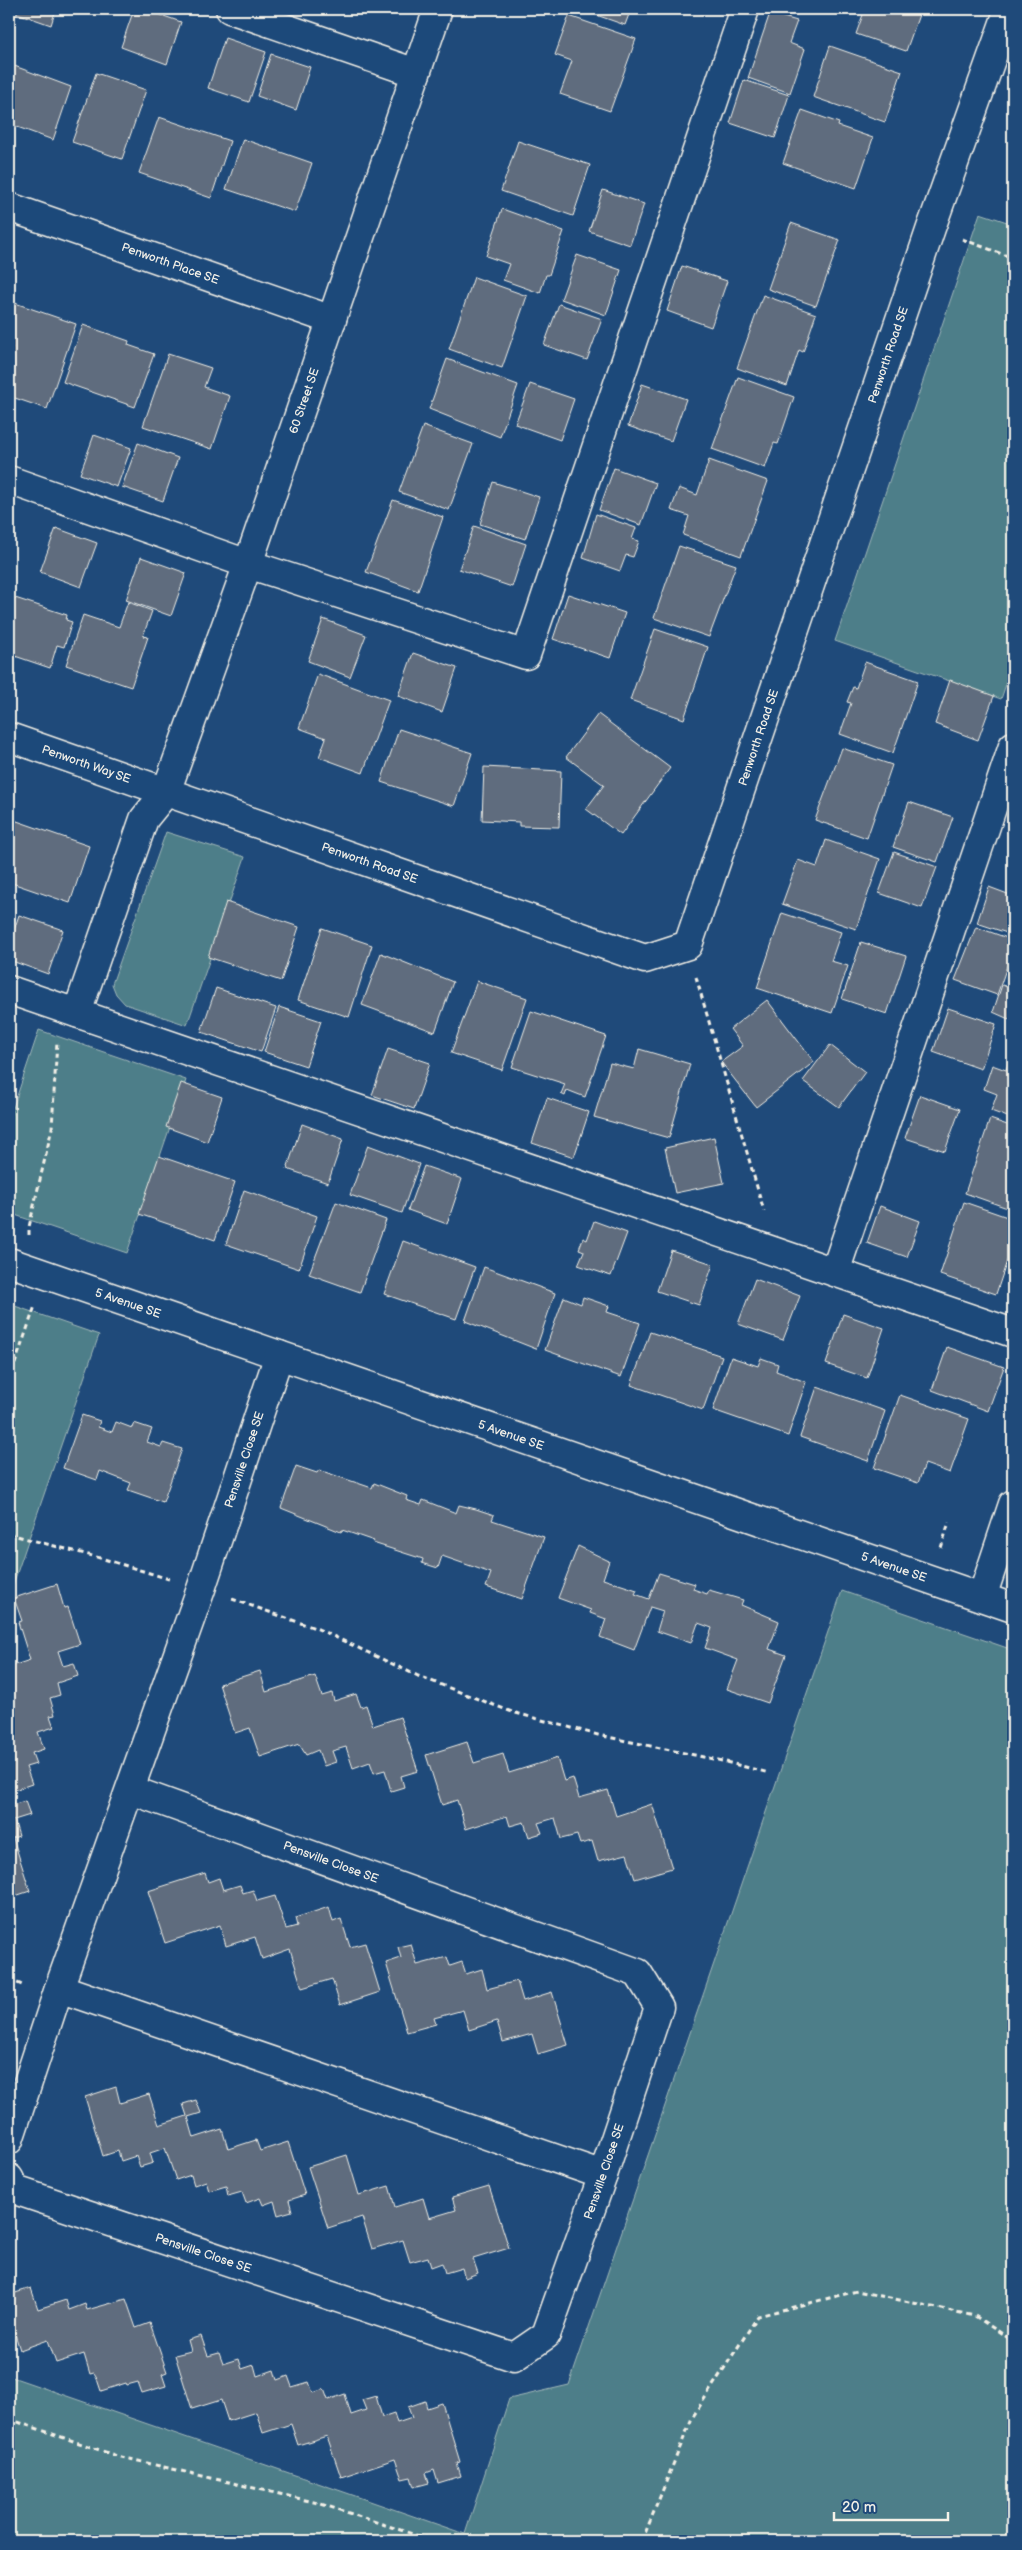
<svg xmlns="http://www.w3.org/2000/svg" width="1022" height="2550" font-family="'Balsamiq Sans',sans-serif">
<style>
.park{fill:#4e7e89;stroke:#a1b8b8}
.building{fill:#5e6c7e;stroke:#f4f1e8}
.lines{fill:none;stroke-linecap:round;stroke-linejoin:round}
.minor-casing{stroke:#f4f1e8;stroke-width:31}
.path{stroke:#f4f1e8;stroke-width:3;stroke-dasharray:5 4;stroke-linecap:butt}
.minor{stroke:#1f4a7a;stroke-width:28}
.labels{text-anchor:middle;stroke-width:5;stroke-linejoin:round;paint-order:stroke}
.street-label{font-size:12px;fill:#f4f1e8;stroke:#1f4a7a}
</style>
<rect width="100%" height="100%" fill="#1f4a7a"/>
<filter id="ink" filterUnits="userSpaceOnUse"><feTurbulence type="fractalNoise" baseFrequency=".02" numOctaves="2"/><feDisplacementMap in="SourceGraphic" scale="10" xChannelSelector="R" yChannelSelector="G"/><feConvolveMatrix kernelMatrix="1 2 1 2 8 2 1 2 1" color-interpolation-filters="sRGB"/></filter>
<g filter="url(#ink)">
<!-- park -->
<g class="park">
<path d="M980,213L1013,224V664L1001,699L835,641Z"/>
<path d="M166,832L245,857L187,1025L125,1004L116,994L112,984Z"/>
<path d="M39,1030L186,1080L127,1253L9,1213V1120Z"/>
<path d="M9,1304L99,1335L9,1596Z"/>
<path d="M842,1591L1013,1650V2541H9V2376L465,2534L509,2399L569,2385Z"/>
</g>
<!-- building -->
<g class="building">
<path d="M12,9H56L51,25L11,11Z"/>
<path d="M134,9H144L181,22L167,64L121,47Z"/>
<path d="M319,9H335L333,14Z"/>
<path d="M579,9H631L625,25Z"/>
<path d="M687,9H705L703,14Z"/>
<path d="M865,9H921L906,51L856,34Z"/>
<path d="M770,13L797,21L789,43L805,49L790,93L748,78Z"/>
<path d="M569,16L636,39L610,111L560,94L572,61L555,55Z"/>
<path d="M225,38L266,52L249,102L208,88Z"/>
<path d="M830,46L902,71L885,122L813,97Z"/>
<path d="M271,54L310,67L296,110L257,96Z"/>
<path d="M9,64L71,87L53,140L9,124Z"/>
<path d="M96,73L146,90L122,159L72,142Z"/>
<path d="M744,80L789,95L775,138L730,123Z"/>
<path d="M802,110L839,123L838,126L873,138L856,188L783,163Z"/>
<path d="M159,117L230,141L211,198L139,173Z"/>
<path d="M243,139L312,163L295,212L226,189Z"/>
<path d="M518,141L590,165L573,216L501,191Z"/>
<path d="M603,190L644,204L630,245L589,231Z"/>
<path d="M502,209L564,231L549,275H546L540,293L503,280L509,264L486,256Z"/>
<path d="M791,223L840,240L816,306L768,289Z"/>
<path d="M577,255L621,270L606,315L561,299Z"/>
<path d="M682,266L727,281L711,327L667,311Z"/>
<path d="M474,277L527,296L502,368L449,349Z"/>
<path d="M763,295L816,314L803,352L799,350L787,386L737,368Z"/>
<path d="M9,301L76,324L47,409L9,396V357L12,347L9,346Z"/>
<path d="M559,304L602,319L587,360L544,345Z"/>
<path d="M83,325L129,341L128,345L154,354L135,407L63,382Z"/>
<path d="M168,354L211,368L204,387L230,396L212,449L143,426Z"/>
<path d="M447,359L518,385L500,437L429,409Z"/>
<path d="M738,377L794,397L778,444L774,443L765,468L712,449Z"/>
<path d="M530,384L574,399L560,440L515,424Z"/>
<path d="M642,384L686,399L671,441L628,426Z"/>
<path d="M423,426L473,444L449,510L399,492Z"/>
<path d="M94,435L131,448L117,487L80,474Z"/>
<path d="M138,443L178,458L163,501L122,487Z"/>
<path d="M709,460L768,481L741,556L683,535L689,516L671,510L679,488L697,495Z"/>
<path d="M614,468L656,483L641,525L599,510Z"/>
<path d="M493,482L539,497L525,539L480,524Z"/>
<path d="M393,500L443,517L418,591L366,572Z"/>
<path d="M9,510L14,512L9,529Z"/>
<path d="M596,514L636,528L632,539L639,541L633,557L626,555L620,571L583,558Z"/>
<path d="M474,526L526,544L512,587L459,569Z"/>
<path d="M56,528L97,543L81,587L40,572Z"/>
<path d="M679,546L736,565L709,637L654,618Z"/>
<path d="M141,557L186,573L171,616L126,600Z"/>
<path d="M568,594L625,613L610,658L553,639Z"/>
<path d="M9,596L67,615L66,620L72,622L64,647L57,645L50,668L9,654Z"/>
<path d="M128,602L152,611L143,636L148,637L131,687L66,665L83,615L119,627Z"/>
<path d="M323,619L366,635L350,677L308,661Z"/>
<path d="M655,629L708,647L684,719L630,700Z"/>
<path d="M413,653L457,668L442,712L398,696Z"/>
<path d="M865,662L918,681L893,753L840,734L851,703L847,702L853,687L856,688Z"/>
<path d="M318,674L389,700L363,773L319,757L326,738L299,728Z"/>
<path d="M950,680L994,696L978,740L935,724Z"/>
<path d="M598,714L670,768L621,835L586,809L604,785L566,757Z"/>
<path d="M399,729L472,753L454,806L381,782Z"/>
<path d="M842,748L892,765L867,838L815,820Z"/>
<path d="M484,767L561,771L559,827L519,826V822L482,820Z"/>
<path d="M909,802L953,817L937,862L893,847Z"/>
<path d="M14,820L89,846L70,903L9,882V837Z"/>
<path d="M826,840L880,859L856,929L782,904L798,860L817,867Z"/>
<path d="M894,852L937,867L922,908L879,893Z"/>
<path d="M989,887L1013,896V935L977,923Z"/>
<path d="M226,902L299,927L281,981L208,957Z"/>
<path d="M782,913L841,932L831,961L848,966L832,1013L757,988Z"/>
<path d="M19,915L63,930L48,974L9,960V945Z"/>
<path d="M976,927L1013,940V949L997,995L955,980Z"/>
<path d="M322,928L372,945L349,1017L298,1000Z"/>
<path d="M861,942L906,956L887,1014L842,999Z"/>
<path d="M381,953L453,982L435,1032L362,1005Z"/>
<path d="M477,981L527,998L502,1070L451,1053Z"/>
<path d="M1002,985L1013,989V1021L993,1012Z"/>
<path d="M216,988L276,1008L261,1052L201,1032Z"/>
<path d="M767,1000L814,1062L756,1107L721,1062L743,1046L730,1029Z"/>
<path d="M279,1007L321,1021L306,1066L264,1052Z"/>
<path d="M948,1008L996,1024L981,1069L933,1052Z"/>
<path d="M531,1011L606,1036L585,1097L567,1090L565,1096L561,1094L565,1084L512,1067Z"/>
<path d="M830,1045L865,1072L839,1107L803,1081Z"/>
<path d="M388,1049L430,1063L414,1109L372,1095Z"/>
<path d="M639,1049L690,1064L669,1138L594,1117L610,1063L634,1069Z"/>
<path d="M1013,1049V1119L991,1111L997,1094L984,1089L992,1065L1006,1070Z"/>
<path d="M181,1083L222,1097L207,1142L166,1127Z"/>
<path d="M920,1095L960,1109L945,1151L905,1138Z"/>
<path d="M547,1098L589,1112L574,1157L532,1143Z"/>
<path d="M990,1119L1013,1127V1210L965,1193Z"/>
<path d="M302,1124L343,1139L328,1183L287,1169Z"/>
<path d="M714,1137L724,1183L675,1193L665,1148Z"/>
<path d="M368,1145L419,1164L402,1213L350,1195Z"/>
<path d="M159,1156L235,1182L215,1240L139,1214Z"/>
<path d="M424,1166L462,1179L447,1224L408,1210Z"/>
<path d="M244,1190L317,1216L299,1269L226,1244Z"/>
<path d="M336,1202L386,1220L360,1292L309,1274Z"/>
<path d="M964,1202L1013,1219V1243L996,1294L940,1275Z"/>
<path d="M880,1206L920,1221L907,1257L867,1243Z"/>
<path d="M594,1221L627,1233L611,1276L578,1265L584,1251L579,1249L583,1238L587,1240Z"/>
<path d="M403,1241L475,1267L456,1319L384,1294Z"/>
<path d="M671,1250L713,1264L699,1305L657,1291Z"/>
<path d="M484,1267L555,1293L536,1349L465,1321Z"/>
<path d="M755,1279L800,1296L783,1340L738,1324Z"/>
<path d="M564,1297L581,1304L583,1297L609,1306L607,1312L640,1323L621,1377L545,1350Z"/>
<path d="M843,1314L884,1328L867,1378L826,1364Z"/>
<path d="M650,1332L722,1356L703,1410L631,1385Z"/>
<path d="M947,1347L1004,1367L988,1411L932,1390Z"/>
<path d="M731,1357L758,1366L761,1358L778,1364L776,1371L806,1382L788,1436L713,1410Z"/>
<path d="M817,1387L885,1411L868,1461L800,1437Z"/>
<path d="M900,1395L969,1419L950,1473L925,1464L918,1483L874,1468Z"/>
<path d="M82,1415L100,1421L98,1427L112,1432L116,1422L132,1428L134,1423L152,1429L147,1442L161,1447L163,1443L182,1449L163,1502L128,1490L131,1483L100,1471L97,1480L63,1468Z"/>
<path d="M296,1466L317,1473L319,1470L372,1488L374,1483L407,1496L406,1500L421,1505L423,1500L456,1513L459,1505L476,1509L494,1515L492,1520L544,1537L522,1599L486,1587L491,1573L442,1556L438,1568L422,1563L423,1559L373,1543L374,1541L342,1530L341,1532L281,1508Z"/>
<path d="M578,1546L609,1561L603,1579L637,1590L635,1594L649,1599L659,1573L695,1584L693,1589L707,1594L709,1590L743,1600L741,1605L779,1621L769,1649L786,1655L768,1703L727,1689L738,1660L705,1648L712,1628L698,1623L691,1643L657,1631L663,1611L650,1607L634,1650L600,1637L606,1619L590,1613L591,1610L558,1598Z"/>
<path d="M57,1584L64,1608L68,1607L80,1644L58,1651L63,1666L74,1663L78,1676L57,1683L60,1695L50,1698L55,1715L50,1716L54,1727L38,1732L44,1749L32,1753L36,1764L26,1767L32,1784L11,1791L15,1804L25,1801L30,1815L14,1820L19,1836L13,1838L30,1891L9,1898V1697L12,1696L9,1685V1667L30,1660L18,1622L22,1621L14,1598Z"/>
<path d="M260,1671L266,1692L315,1676L322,1696L332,1693L334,1701L356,1694L361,1707L366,1705L373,1726L400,1717L418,1771L401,1776L404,1787L391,1791L385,1770L374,1773L370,1762L353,1768L346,1747L332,1751L336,1762L324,1766L318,1750L306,1755L299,1744L260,1757L250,1728L235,1733L219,1684Z"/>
<path d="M467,1742L474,1763L503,1754L509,1773L557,1758L564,1781L573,1778L579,1798L608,1790L616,1816L652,1804L672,1868L635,1879L627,1854L598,1861L592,1841L580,1844L577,1835L561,1839L555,1818L538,1823L542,1833L529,1837L524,1822L510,1826L507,1816L466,1829L457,1800L442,1805L426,1755Z"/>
<path d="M205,1873L208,1882L219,1878L223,1890L240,1885L243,1893L253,1890L257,1901L275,1896L286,1929L297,1926L295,1918L329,1907L333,1922L341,1919L350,1947L365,1943L380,1992L340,2005L332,1979L302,1988L290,1949L262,1959L255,1937L226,1946L220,1925L165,1943L148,1891Z"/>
<path d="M411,1944L417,1965L447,1957L450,1966L462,1962L466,1974L482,1969L487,1989L517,1981L523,2001L552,1992L568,2045L538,2054L532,2034L503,2042L497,2021L469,2030L463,2010L434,2018L436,2024L407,2032L386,1963L401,1958L398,1947Z"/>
<path d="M116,2087L120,2103L149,2094L159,2125L187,2116L183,2104L196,2100L201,2113L188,2117L194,2138L222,2129L228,2149L256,2140L260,2151L288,2142L305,2195L289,2200L292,2211L278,2215L274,2201L263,2205L260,2198L246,2203L242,2192L228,2196L226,2186L209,2191L206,2181L194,2185L191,2175L176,2180L165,2148L150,2153L153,2163L140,2167L136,2156L121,2161L118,2151L103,2156L85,2097Z"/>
<path d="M347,2155L359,2195L389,2186L395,2207L423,2198L429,2218L456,2210L452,2197L489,2186L509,2248L473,2259L478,2273L465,2278L462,2268L445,2273L442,2263L431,2267L428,2257L410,2262L403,2240L372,2249L362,2217L328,2228L308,2167Z"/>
<path d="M31,2288L38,2309L66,2300L69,2310L85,2304L87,2310L126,2299L136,2328L150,2323L167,2372L162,2374L166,2386L142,2393L138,2382L127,2385L126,2383L101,2391L96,2376L94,2373L90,2374L84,2354L56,2363L48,2340L20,2350L9,2315V2295Z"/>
<path d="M201,2336L208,2356L219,2353L223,2364L239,2359L242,2369L254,2365L257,2376L274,2370L277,2380L288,2376L292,2387L309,2382L313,2393L324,2389L328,2400L345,2394L351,2415L366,2410L362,2400L376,2396L382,2417L394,2413L397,2423L412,2418L408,2407L425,2401L427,2408L442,2403L460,2462L457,2463L461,2476L438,2483L434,2470L426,2473L429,2483L414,2487L411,2477L402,2479L395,2459L341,2477L327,2436L298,2445L291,2424L263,2433L256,2412L228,2421L221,2400L192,2409L175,2355L191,2351L188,2340Z"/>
</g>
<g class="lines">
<defs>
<g id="minor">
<path d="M230,9L416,73"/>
<path id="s1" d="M9,207L332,320"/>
<path d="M9,480L248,564L526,655L745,9"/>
<path id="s2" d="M9,737L645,959L688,945L931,228L1009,9"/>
<path d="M9,990L1013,1333"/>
<path id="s3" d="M77,1013L144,819L166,792L248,564L438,9"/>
<path id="s4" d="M9,1262L1013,1608"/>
<path d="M835,1272L1013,746"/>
<path d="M982,1597L1013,1504"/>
<path d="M59,1988L603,2175"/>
<path id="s5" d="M9,2140L59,1988L201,1589L279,1355"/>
<path id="s6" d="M9,2178L15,2190L514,2357L546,2335L603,2175L659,2007L638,1973L131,1790"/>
</g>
</defs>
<!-- minor casing -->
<use href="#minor" class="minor-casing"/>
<!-- path -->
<g class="path">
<path d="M962,239L1013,258"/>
<path d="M696,977L764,1211"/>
<path d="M29,1235V1227L52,1128L57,1041"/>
<path d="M9,1381L35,1306"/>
<path d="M9,1534L104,1559L169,1579"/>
<path d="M941,1548L949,1522"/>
<path d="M232,1599L318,1629L418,1676L512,1712L598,1735L718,1760L769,1773"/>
<path d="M9,1979L24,1986"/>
<path d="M9,2419L117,2456L318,2503L434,2541"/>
<path d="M642,2541L692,2418L758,2316L857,2291L975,2316L1013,2341"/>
</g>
<!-- minor -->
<use href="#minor" class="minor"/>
</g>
</g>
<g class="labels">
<!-- street labels -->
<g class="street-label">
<text dy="4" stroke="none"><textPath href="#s1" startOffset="171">Penworth Place SE</textPath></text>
<text dy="4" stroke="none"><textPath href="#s2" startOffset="1342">Penworth Road SE</textPath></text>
<text dy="4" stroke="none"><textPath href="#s3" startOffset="655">60 Street SE</textPath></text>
<text dy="4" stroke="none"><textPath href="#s2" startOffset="938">Penworth Road SE</textPath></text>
<text dy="4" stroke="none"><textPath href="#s2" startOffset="82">Penworth Way SE</textPath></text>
<text dy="4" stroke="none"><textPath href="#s2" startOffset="382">Penworth Road SE</textPath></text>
<text dy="4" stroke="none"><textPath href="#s4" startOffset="126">5 Avenue SE</textPath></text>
<text dy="4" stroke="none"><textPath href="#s4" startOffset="531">5 Avenue SE</textPath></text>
<text dy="4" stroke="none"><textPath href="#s5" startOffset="720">Pensville Close SE</textPath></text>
<text dy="4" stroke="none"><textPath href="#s4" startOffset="936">5 Avenue SE</textPath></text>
<text transform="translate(331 1862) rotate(20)" y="4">Pensville Close SE</text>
<text dy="4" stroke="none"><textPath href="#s6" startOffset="752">Pensville Close SE</textPath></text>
<text dy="4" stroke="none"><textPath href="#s6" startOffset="212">Pensville Close SE</textPath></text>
</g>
</g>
<!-- margin -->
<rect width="1022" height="2550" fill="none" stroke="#1f4a7a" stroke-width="30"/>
<rect x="15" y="15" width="992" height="2520" fill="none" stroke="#f4f1e8" stroke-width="2" filter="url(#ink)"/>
<!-- scale -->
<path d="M834 2512v8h114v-8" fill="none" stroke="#f4f1e8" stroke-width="2.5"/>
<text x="842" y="2512" font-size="15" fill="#f4f1e8" stroke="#1f4a7a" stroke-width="4" paint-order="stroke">20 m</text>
</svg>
